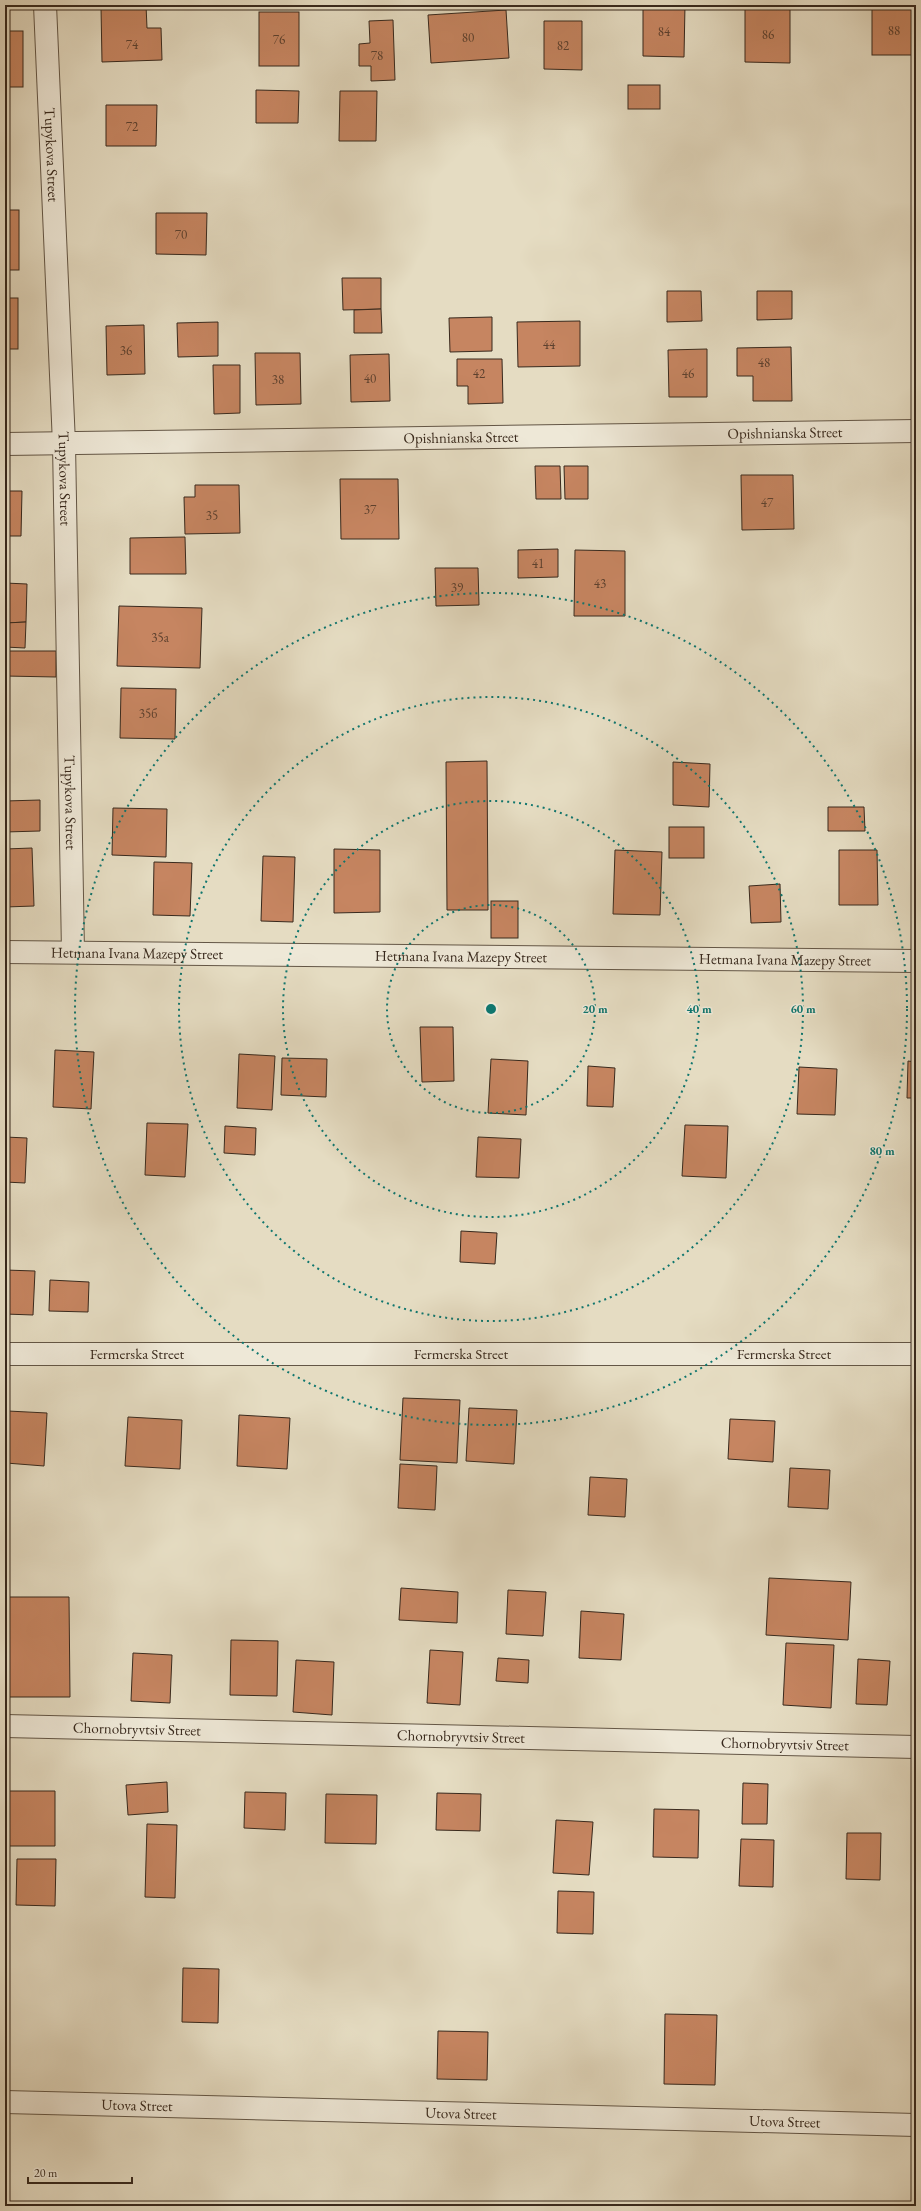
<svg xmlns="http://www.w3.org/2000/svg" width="921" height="2211" font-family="'EB Garamond',serif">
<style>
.building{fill:#c68561;stroke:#38291d}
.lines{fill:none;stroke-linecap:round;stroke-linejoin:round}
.street-casing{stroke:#635646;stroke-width:24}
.street{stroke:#eee8d7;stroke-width:22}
.ring{fill:none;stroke:#0f766e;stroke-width:2;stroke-dasharray:2 4}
.labels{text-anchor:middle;stroke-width:3;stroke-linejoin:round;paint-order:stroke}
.number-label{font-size:13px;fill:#5c402e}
.street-label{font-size:15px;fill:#38291d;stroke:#eee8d7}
.centre{fill:#0f766e;stroke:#eee8d7;stroke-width:2}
.ring-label{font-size:12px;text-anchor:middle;font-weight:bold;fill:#0f766e;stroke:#eee8d7;stroke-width:3;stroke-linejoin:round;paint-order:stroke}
</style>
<rect width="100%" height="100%" fill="#e5dcc2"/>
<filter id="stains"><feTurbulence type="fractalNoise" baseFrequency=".005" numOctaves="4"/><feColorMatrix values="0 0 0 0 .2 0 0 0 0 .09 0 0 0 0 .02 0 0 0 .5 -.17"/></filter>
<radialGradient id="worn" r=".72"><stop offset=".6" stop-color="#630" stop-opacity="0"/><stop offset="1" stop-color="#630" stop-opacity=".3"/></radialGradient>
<!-- building -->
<g class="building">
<path d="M146,5L147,28H161L162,60L102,62L101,7Z"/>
<path d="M643,5H685L684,57L643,56Z"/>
<rect x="872" y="5" width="44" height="50"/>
<path d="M745,6H790V63L745,62Z"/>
<path d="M506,10L509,58L431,63L428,15Z"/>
<rect x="259" y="12" width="40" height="54"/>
<path d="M393,20L395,80L371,81V66H359V44L370,43L369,21Z"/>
<path d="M544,21H582V70L544,69Z"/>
<rect x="5" y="31" width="18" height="56"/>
<rect x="628" y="85" width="32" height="24"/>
<path d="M256,90L299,91L298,123H256Z"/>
<path d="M340,91H377L376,141H339Z"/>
<path d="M106,105H157L156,146H106Z"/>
<rect x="5" y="210" width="14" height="60"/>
<path d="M156,213H207L206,255L156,254Z"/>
<path d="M342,278H381V309L343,310Z"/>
<path d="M667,291H701L702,321L667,322Z"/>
<path d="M757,291H792V319L757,320Z"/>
<rect x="5" y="298" width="13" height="51"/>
<path d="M381,309L382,333H354V310Z"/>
<path d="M492,317V351L450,352L449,318Z"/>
<path d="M580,321V366L518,367L517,322Z"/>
<path d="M218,322V356L178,357L177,323Z"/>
<path d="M144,325L145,374L107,375L106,326Z"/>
<path d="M791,347L792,401H753V376H737V348Z"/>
<path d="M707,349V397H669L668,350Z"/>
<path d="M255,353H300L301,404L256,405Z"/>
<path d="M389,354L390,401L351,402L350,355Z"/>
<path d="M457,359H502L503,403L468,404V386H457Z"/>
<path d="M213,365H240V413L214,414Z"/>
<path d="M535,466H560L561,499H536Z"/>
<path d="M564,466H588V499H565Z"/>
<path d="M741,475H793L794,529L742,530Z"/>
<path d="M340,479H398L399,539H341Z"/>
<path d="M195,485H239L240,533L185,534L184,497H195Z"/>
<path d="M5,491H22L21,536H5Z"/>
<path d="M185,537L186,574H130V538Z"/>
<path d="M558,549V577L518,578V550Z"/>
<path d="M575,550L625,551V616H574Z"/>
<path d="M435,568H478L479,605L436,606Z"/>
<path d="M5,583L27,584L26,622L5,623Z"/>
<path d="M119,606L202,608L200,668L117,666Z"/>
<path d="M26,622L25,648L5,647V623Z"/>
<path d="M5,651H56V677L5,676Z"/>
<path d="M121,688L176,689L175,739L120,738Z"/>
<path d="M487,761L488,910H447L446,762Z"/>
<path d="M673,762L710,764L709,807L673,805Z"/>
<path d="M40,800V831L5,832V801Z"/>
<path d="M828,807H864L865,831H828Z"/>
<path d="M113,808L167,809L166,857L112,855Z"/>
<rect x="669" y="827" width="35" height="31"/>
<path d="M32,848L34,906L5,907V849Z"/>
<path d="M334,849L380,850V912L334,913Z"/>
<path d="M615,850L662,852L660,915L613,914Z"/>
<path d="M839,850H877L878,905H839Z"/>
<path d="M263,856L295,857L293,922L261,921Z"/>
<path d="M154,862L192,863L190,916L153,915Z"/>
<path d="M780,884L781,922L751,923L749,886Z"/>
<rect x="491" y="901" width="27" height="37"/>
<path d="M420,1027H453L454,1081L422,1082Z"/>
<path d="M55,1050L94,1052L91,1109L53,1107Z"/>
<path d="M239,1054L275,1056L272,1110L237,1108Z"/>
<path d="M282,1058L327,1059L326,1097L281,1095Z"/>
<path d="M491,1059L528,1061L526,1115L488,1113Z"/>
<path d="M908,1061L916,1062V1098H907Z"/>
<path d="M588,1066L615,1068L613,1107L587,1106Z"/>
<path d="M799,1067L837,1069L835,1115L797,1114Z"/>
<path d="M147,1123L188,1124L185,1177L145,1175Z"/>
<path d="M685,1125L728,1126L726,1178L682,1176Z"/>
<path d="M225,1126L256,1128L255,1155L224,1153Z"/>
<path d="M5,1137L27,1138L25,1183L5,1182Z"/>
<path d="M478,1137L521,1139L519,1178L476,1177Z"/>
<path d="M461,1231L497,1233L495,1264L460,1262Z"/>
<path d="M5,1270L35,1271L33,1315L5,1314Z"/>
<path d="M50,1280L89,1282L88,1312L49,1311Z"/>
<path d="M403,1398L460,1400L457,1463L400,1460Z"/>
<path d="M469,1408L517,1410L514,1464L466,1461Z"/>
<path d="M8,1411L47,1413L44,1466L6,1463Z"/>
<path d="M239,1415L290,1418L287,1469L237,1466Z"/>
<path d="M128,1417L182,1420L180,1469L125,1466Z"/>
<path d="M730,1419L775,1421L773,1462L728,1459Z"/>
<path d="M400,1464L437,1466L435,1510L398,1508Z"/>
<path d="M790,1468L830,1470L828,1509L788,1507Z"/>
<path d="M590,1477L627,1479L625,1517L588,1515Z"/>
<path d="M769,1578L851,1582L848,1640L766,1635Z"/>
<path d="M401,1588L458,1592L457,1623L399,1620Z"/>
<path d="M508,1590L546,1592L543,1636L506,1634Z"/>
<path d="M5,1597H69L70,1697H5Z"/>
<path d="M581,1611L624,1614L621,1660L579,1658Z"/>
<path d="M231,1640L278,1641L277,1696L230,1695Z"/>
<path d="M786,1643L834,1645L831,1708L783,1705Z"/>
<path d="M430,1650L463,1652L460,1705L427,1703Z"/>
<path d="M133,1653L172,1655L170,1703L131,1701Z"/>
<path d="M498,1658L529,1660L528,1683L496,1681Z"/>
<path d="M858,1659L890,1661L887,1705L856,1704Z"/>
<path d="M296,1660L334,1662L332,1715L293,1712Z"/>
<path d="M167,1782L168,1812L128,1815L126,1785Z"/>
<path d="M743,1783L768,1784L767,1824H742Z"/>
<path d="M6,1791H55V1846H7Z"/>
<path d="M245,1792L286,1793L285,1830L244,1828Z"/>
<path d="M437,1793L481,1794L480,1831L436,1830Z"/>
<path d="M326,1794L377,1795L376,1844L325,1843Z"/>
<path d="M654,1809L699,1810L698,1858L653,1857Z"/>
<path d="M556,1820L593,1822L589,1875L553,1873Z"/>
<path d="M147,1824L177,1825L175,1898L145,1897Z"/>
<path d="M847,1833H881L880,1880L846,1879Z"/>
<path d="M741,1839L774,1840L773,1887L739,1886Z"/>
<path d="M17,1859H56L55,1906L16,1905Z"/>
<path d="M558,1891L594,1892L593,1934L557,1933Z"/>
<path d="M183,1968L219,1969L218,2023L182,2022Z"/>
<path d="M665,2014L717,2015L715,2085L664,2084Z"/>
<path d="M438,2031L488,2032L487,2080L437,2079Z"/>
</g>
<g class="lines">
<defs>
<g id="street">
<path id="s1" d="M45,5L64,444L73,952"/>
<path id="s2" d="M5,444L916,431"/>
<path id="s3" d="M5,952L916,961"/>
<path id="s4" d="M5,1354H916"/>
<path id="s5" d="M5,1726L916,1747"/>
<path id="s6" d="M5,2102L916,2125"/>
</g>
</defs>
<!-- street casing -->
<use href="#street" class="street-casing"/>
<!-- street -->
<use href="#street" class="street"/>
</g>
<!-- distance rings -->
<g class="ring">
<circle cx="491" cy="1009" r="104"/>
<circle cx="491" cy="1009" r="208"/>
<circle cx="491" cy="1009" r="312"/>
<circle cx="491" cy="1009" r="416"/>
</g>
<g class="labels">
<!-- number labels -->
<g class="number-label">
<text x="894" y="35">88</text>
<text x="664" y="36">84</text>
<text x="768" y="39">86</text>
<text x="468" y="42">80</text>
<text x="279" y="44">76</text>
<text x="132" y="49">74</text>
<text x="563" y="50">82</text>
<text x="377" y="60">78</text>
<text x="132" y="131">72</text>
<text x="181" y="239">70</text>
<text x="549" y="349">44</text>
<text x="126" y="355">36</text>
<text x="764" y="367">48</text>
<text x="479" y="378">42</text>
<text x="688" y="378">46</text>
<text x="370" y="383">40</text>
<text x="278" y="384">38</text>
<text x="767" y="507">47</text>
<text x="370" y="514">37</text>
<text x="212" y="520">35</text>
<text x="538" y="568">41</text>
<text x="600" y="588">43</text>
<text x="457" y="592">39</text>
<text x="160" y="642">35а</text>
<text x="148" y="718">35б</text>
</g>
<!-- street labels -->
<g class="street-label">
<text dy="5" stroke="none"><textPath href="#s1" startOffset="150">Tupykova Street</textPath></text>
<text dy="5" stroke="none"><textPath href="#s2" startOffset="780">Opishnianska Street</textPath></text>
<text dy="5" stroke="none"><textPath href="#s2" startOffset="456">Opishnianska Street</textPath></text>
<text dy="5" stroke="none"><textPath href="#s1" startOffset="474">Tupykova Street</textPath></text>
<text dy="5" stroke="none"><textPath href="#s1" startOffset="798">Tupykova Street</textPath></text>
<text dy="5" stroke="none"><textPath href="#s3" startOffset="132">Hetmana Ivana Mazepy Street</textPath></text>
<text dy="5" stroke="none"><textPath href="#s3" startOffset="456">Hetmana Ivana Mazepy Street</textPath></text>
<text dy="5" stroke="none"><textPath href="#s3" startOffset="780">Hetmana Ivana Mazepy Street</textPath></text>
<text dy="5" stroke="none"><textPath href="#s4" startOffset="132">Fermerska Street</textPath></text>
<text dy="5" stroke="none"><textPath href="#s4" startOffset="456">Fermerska Street</textPath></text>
<text dy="5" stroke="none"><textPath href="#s4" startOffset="779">Fermerska Street</textPath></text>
<text dy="5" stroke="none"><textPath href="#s5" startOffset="132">Chornobryvtsiv Street</textPath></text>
<text dy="5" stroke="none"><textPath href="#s5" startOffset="456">Chornobryvtsiv Street</textPath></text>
<text dy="5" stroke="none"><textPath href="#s5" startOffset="780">Chornobryvtsiv Street</textPath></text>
<text dy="5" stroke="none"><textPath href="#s6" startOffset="132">Utova Street</textPath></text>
<text dy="5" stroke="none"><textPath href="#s6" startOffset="456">Utova Street</textPath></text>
<text dy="5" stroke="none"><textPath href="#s6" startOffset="780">Utova Street</textPath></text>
</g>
</g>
<circle cx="491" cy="1009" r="6" class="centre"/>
<g class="ring-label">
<text x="595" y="1013">20 m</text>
<text x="699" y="1013">40 m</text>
<text x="803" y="1013">60 m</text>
<text x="882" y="1155">80 m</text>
</g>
<!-- margin -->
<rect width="921" height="2211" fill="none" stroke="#e5dcc2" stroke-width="20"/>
<rect x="6" y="6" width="909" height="2199" fill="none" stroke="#38291d" stroke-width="2"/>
<rect x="10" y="10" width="901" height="2191" fill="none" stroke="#38291d"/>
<!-- scale -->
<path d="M28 2177v6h104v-6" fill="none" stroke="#38291d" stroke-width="2"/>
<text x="34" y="2177" font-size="12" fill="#38291d" stroke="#eee8d7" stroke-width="3" paint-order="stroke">20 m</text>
<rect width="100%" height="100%" filter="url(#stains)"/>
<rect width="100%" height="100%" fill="url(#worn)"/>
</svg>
